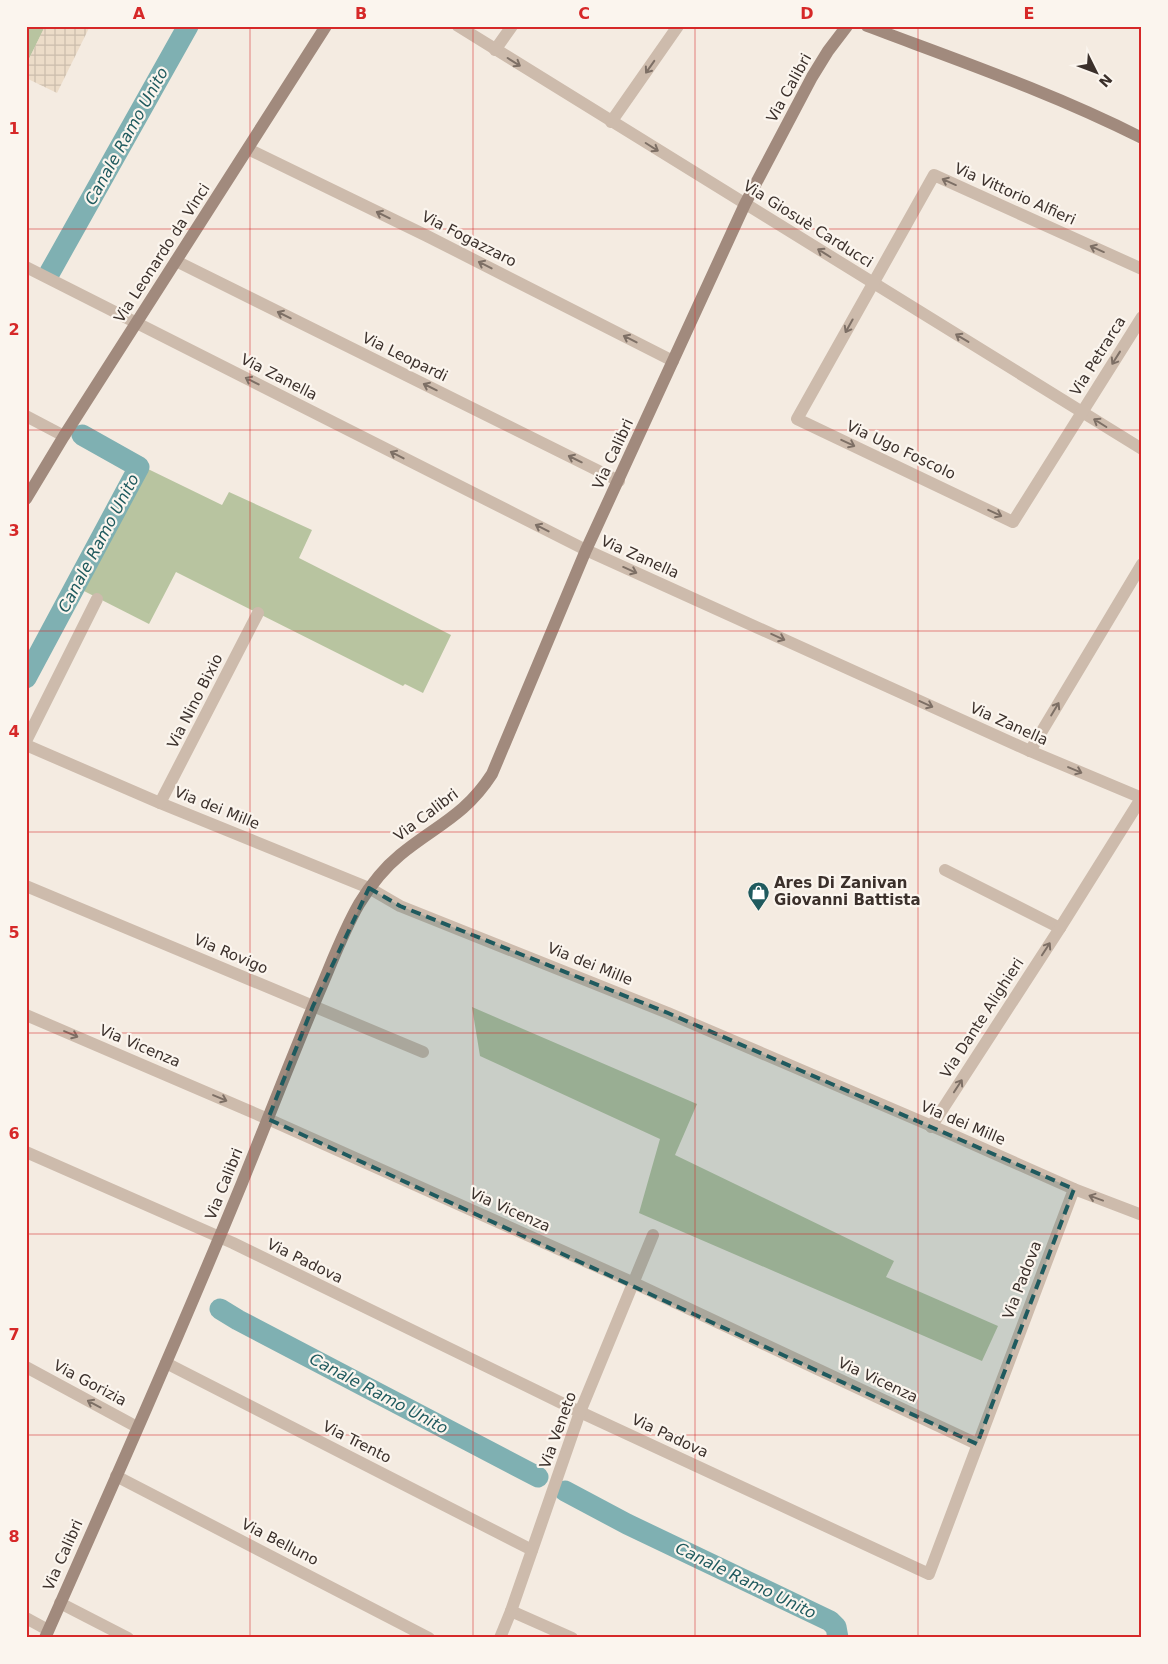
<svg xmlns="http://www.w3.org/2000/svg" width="1168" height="1664" font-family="'DejaVu Sans',sans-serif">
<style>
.green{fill:#b8c4a0}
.plaza{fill:url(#plaza-grid)}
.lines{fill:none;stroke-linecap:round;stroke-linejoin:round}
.canal{stroke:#7fb0b2;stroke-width:21}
.street{stroke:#cdbbac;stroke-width:12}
.secondary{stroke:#a18a7d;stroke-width:12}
.oneway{stroke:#7d6f65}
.marked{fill:#1f5a5e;fill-opacity:0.2;stroke:#1f5a5e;stroke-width:4;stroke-dasharray:10 6;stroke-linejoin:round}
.grid{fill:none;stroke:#d62828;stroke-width:1;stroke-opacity:0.55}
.labels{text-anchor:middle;stroke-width:4.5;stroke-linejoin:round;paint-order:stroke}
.street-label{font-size:15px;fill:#3b302b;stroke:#fbf5ee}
.poi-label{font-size:15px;font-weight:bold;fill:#3b302b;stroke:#fbf5ee;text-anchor:start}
.water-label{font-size:16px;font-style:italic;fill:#1f5a5e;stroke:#fbf5ee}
.neatline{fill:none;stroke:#d62828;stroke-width:2}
.grid-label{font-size:16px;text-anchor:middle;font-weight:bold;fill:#d62828}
</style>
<defs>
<pattern id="plaza-grid" width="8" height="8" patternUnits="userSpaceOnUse" patternTransform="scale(1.25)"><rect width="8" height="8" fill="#ecdcc8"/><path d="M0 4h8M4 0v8" fill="none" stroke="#cbbdac"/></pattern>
</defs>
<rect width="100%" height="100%" fill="#f4ebe1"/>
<!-- green -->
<g class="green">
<path d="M26,26H38L44,29L26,65Z"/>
<path d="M148,469L222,505L229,492L312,530L299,558L451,635L423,693L405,684L403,686L176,572L149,624L84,591Z"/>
<path d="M472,1007L697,1104L675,1155L894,1261L886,1277L998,1326L982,1361L639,1213L660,1139L480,1056Z"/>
</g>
<!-- plaza -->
<path class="plaza" d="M45,26H90L57,93L26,78V65Z"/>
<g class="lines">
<!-- canal -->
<g class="canal">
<path d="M50,272L188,26"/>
<path d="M26,678L139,467L82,435"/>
<path d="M220,1309L238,1320L538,1477"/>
<path d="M565,1491L627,1524L830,1621L836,1627L838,1638"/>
</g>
<!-- street -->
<g class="street">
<path d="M458,26L1142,449"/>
<path d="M495,50L512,26"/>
<path d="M611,122L678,26"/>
<path d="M248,149L427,236L673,361"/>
<path d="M176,261L619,481"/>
<path d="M26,267L586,550L1030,751L1142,798"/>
<path d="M1142,269L934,175L797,419L1013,522L1142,317"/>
<path d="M26,416L64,436"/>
<path d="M26,741L97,599"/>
<path d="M26,745L160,803L369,888L400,906L668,1013L948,1133L1074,1189L1142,1215"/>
<path d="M1030,751L1142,564"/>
<path d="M160,803L258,613"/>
<path d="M945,870L1060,928"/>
<path d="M26,886L423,1052"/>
<path d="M26,1015L268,1119L634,1283L977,1444"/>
<path d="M931,1127L1060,928L1142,797"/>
<path d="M26,1152L233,1243L580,1412L929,1574L1074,1189"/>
<path d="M166,1363L532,1550"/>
<path d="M26,1367L137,1427"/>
<path d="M116,1476L429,1638"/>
<path d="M60,1603L128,1638"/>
<path d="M511,1611L572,1638"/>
<path d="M26,1618L48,1630"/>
<path d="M500,1638L511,1611L580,1412L653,1235"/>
</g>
<!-- secondary -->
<g class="secondary">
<path d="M867,26C960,61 1053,93 1142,138"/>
<path d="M26,499L64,436L326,26"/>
<path d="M45,1638C112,1487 179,1336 242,1183C268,1119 293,1054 320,990C332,962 343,932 359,904C370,886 383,869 400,855C435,826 465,816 492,774L586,550L745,204L812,77L828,51L847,26"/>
</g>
</g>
<!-- one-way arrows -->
<defs><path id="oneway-shaft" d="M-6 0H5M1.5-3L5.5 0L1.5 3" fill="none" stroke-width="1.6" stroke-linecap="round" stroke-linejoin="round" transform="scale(1.25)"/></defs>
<g class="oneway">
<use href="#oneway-shaft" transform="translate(514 62) rotate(32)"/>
<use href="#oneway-shaft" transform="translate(650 67) rotate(125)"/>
<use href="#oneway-shaft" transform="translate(652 147) rotate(32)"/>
<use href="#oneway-shaft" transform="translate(949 182) rotate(-156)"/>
<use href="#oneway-shaft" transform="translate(383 215) rotate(-154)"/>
<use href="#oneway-shaft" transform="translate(1097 249) rotate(-156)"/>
<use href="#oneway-shaft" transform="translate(824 253) rotate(-148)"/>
<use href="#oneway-shaft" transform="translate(485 265) rotate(-153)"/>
<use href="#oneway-shaft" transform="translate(284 315) rotate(-154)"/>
<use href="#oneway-shaft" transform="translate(849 326) rotate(119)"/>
<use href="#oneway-shaft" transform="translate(962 338) rotate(-149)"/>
<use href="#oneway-shaft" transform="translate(630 339) rotate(-153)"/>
<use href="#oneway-shaft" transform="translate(1116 358) rotate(122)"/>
<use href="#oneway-shaft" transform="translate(252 381) rotate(-153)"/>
<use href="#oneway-shaft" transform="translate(430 387) rotate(-154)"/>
<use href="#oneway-shaft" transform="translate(1100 423) rotate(-148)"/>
<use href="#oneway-shaft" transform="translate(848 443) rotate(25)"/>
<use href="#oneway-shaft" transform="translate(397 455) rotate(-153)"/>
<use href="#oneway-shaft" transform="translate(575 459) rotate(-154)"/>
<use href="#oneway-shaft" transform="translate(995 513) rotate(25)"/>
<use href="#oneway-shaft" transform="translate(542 528) rotate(-153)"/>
<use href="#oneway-shaft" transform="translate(630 570) rotate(24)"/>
<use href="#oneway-shaft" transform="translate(778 637) rotate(24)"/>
<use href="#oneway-shaft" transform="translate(926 704) rotate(24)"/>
<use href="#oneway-shaft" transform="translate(1055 709) rotate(-59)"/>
<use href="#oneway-shaft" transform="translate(1075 770) rotate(23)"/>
<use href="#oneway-shaft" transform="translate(1046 949) rotate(-57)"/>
<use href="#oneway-shaft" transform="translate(71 1034) rotate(23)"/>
<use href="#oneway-shaft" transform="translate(958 1086) rotate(-57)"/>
<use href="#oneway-shaft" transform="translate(220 1098) rotate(23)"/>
<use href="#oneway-shaft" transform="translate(1096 1198) rotate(-160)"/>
<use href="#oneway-shaft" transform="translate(94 1404) rotate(-152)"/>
</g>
<!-- marked area -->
<path class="marked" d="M369,888L400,906L668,1013L1074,1189L977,1444L268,1119L313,1006Z"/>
<!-- grid -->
<path class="grid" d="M250,26V1638M473,26V1638M695,26V1638M918,26V1638M26,229H1142M26,430H1142M26,631H1142M26,832H1142M26,1033H1142M26,1234H1142M26,1435H1142"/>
<!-- icons -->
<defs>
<symbol id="shop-pin" viewBox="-11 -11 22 30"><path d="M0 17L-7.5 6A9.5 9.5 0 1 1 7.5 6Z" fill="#1f5a5e" stroke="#fbf5ee"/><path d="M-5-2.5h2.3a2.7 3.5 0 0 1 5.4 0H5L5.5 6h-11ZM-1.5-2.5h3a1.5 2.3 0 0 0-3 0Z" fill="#fff"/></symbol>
</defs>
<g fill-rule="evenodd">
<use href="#shop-pin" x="746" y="880" width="25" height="34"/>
</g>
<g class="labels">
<!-- street labels -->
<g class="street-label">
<text transform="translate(789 88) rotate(-61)" y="5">Via Calibri</text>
<text transform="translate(1015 194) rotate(24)" y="5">Via Vittorio Alfieri</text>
<text transform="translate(808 224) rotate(32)" y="5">Via Giosuè Carducci</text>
<text transform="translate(469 239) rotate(27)" y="5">Via Fogazzaro</text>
<text transform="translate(162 253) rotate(-57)" y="5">Via Leonardo da Vinci</text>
<text transform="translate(1098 356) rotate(-58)" y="5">Via Petrarca</text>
<text transform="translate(405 357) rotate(26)" y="5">Via Leopardi</text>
<text transform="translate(279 377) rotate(27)" y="5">Via Zanella</text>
<text transform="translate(901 450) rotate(25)" y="5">Via Ugo Foscolo</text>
<text transform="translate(613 454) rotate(-65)" y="5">Via Calibri</text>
<text transform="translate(640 557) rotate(24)" y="5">Via Zanella</text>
<text transform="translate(195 701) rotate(-63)" y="5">Via Nino Bixio</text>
<text transform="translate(1009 724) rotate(24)" y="5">Via Zanella</text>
<text transform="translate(217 808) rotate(22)" y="5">Via dei Mille</text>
<text transform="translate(426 815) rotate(-37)" y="5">Via Calibri</text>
<text transform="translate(231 954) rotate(23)" y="5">Via Rovigo</text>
<text transform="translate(590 964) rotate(22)" y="5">Via dei Mille</text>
<text transform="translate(982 1018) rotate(-57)" y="5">Via Dante Alighieri</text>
<text transform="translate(140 1046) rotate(23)" y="5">Via Vicenza</text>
<text transform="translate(963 1123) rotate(23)" y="5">Via dei Mille</text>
<text transform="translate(224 1184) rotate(-68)" y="5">Via Calibri</text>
<text transform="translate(510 1210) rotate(24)" y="5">Via Vicenza</text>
<text transform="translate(305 1261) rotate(26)" y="5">Via Padova</text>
<text transform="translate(1022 1280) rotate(-69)" y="5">Via Padova</text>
<text transform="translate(878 1380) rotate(25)" y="5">Via Vicenza</text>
<text transform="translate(90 1383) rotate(28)" y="5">Via Gorizia</text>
<text transform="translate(558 1430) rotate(-70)" y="5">Via Veneto</text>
<text transform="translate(670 1436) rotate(25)" y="5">Via Padova</text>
<text transform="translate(357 1442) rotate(27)" y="5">Via Trento</text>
<text transform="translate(280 1542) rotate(27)" y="5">Via Belluno</text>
<text transform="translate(63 1555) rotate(-66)" y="5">Via Calibri</text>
</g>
<!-- poi labels -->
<g class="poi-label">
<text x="774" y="888">Ares Di Zanivan<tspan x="774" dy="17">Giovanni Battista</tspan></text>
</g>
<!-- water labels -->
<g class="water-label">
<text transform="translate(126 136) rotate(-61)" y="6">Canale Ramo Unito</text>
<text transform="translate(98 543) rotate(-62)" y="6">Canale Ramo Unito</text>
<text transform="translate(379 1393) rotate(28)" y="6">Canale Ramo Unito</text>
<text transform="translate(746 1580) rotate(26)" y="6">Canale Ramo Unito</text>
</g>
</g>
<!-- border -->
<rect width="1168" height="1664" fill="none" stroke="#fbf5ee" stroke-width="55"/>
<!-- north arrow -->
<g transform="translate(1096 72) rotate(132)" stroke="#fbf5ee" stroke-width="4" paint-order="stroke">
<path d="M0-4L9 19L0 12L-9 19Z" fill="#3b302b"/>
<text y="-8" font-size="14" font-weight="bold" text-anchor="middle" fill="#3b302b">N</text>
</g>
<rect x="28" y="28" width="1112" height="1608" class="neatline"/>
<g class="grid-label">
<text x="139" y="19">A</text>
<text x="361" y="19">B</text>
<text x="584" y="19">C</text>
<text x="807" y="19">D</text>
<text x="1029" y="19">E</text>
<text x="14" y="134">1</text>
<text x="14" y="335">2</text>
<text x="14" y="536">3</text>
<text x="14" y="737">4</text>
<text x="14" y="938">5</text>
<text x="14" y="1139">6</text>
<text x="14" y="1340">7</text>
<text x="14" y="1542">8</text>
</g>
</svg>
